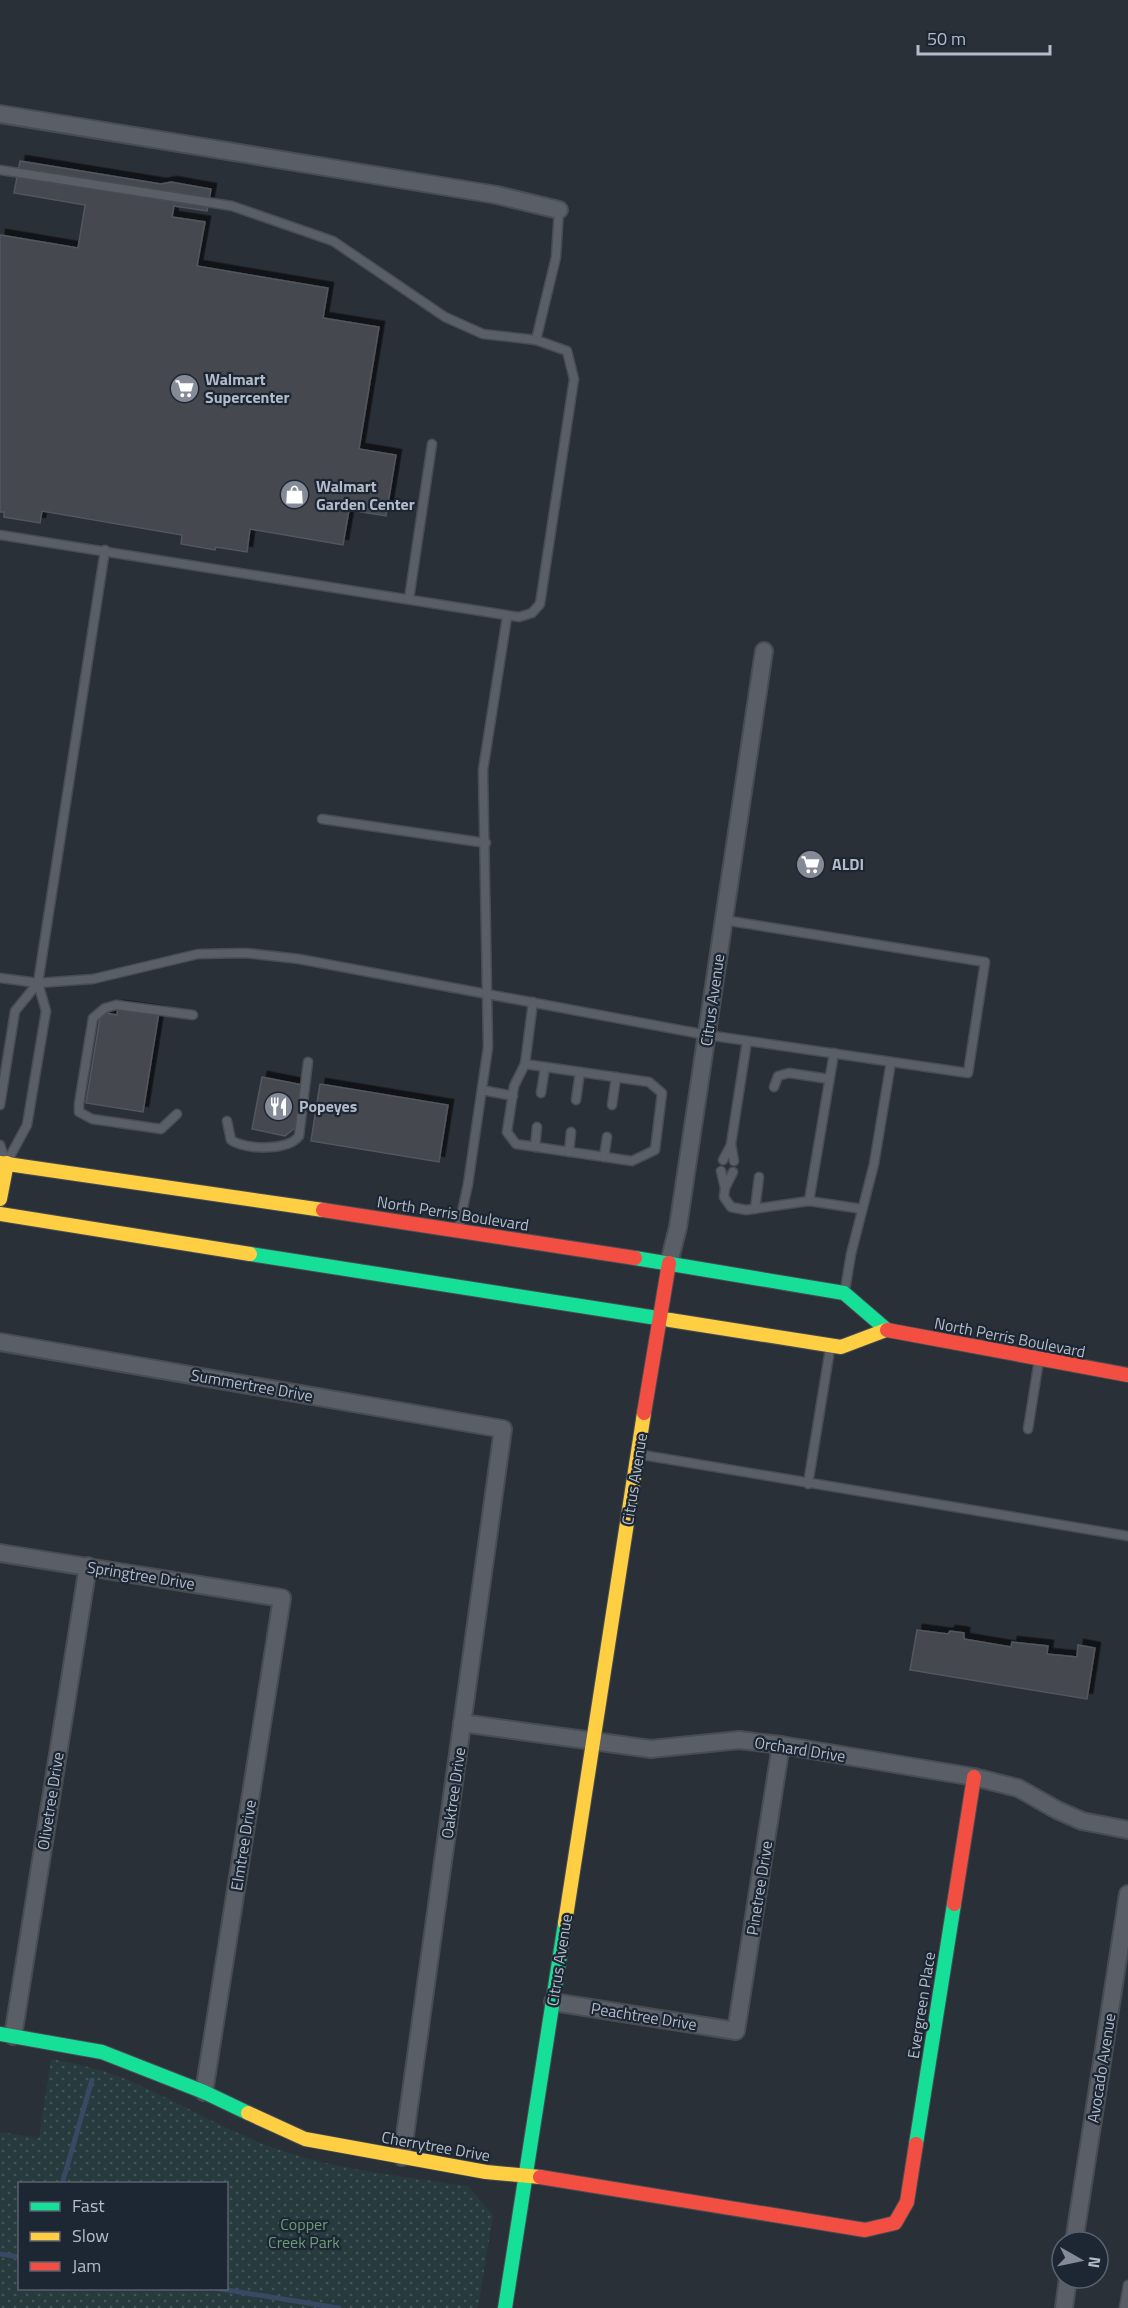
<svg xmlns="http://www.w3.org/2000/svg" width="1128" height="2308" font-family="'Titillium Web',sans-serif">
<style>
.park{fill:url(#park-dots);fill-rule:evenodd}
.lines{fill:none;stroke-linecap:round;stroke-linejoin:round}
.stream{stroke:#384963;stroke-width:5}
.building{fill:#444950;stroke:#52575f;stroke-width:1.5;filter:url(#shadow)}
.lane-casing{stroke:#484c53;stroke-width:11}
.street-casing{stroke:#484c53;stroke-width:20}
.fast-casing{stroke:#484c53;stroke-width:16}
.slow-casing{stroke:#484c53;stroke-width:16}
.jam-casing{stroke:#484c53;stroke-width:16}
.lane{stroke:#5a5e66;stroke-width:8}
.street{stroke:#5a5e66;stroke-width:16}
.fast{stroke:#16e098;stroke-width:14}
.slow{stroke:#ffcf43;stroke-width:14}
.jam{stroke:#f24e42;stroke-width:14}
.labels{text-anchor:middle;stroke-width:4.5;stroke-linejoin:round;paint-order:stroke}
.poi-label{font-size:16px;font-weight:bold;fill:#b4bcc9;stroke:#1d2633;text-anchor:start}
.street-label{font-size:16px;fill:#b4bcc9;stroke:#1d2633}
.park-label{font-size:16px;fill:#6b9a76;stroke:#1d2633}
</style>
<defs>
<pattern id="park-dots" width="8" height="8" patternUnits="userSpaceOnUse" patternTransform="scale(1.5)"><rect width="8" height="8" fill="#273a3e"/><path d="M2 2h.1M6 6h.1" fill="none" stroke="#445559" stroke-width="1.8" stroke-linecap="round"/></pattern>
<filter id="shadow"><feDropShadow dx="5.5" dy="-5.5" stdDeviation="0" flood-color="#0009"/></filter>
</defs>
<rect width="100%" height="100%" fill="#2a3038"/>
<!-- park -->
<path class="park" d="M51,2059C78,2064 105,2070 130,2081C177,2101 223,2129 271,2147C334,2170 403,2176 468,2186L493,2215L478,2308H0V2132L39,2138ZM20,2184H226V2288H20Z"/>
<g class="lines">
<!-- stream -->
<g class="stream">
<path d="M62,2184L92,2080"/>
<path d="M0,2254L20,2257"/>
<path d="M215,2288L338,2308"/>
</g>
</g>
<!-- building -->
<g class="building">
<path d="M20,161L161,184L171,182L211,189L207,211L174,206L172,217L205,222L197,266L328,288L323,318L379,327L359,449L396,455L386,516L349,510L343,545L250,529L247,552L216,547L215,550L181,544L182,535L42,511L40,523L4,517V512H0V235L78,248L85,205L14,193Z"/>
<path d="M118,1006L159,1012L143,1112L86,1103L101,1012L117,1015Z"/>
<path d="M262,1077L303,1085L296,1127L285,1136L252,1129Z"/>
<path d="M320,1084L448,1105L439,1162L311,1141Z"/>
<path d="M917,1630L948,1634L950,1631L964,1633V1639L1011,1647L1012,1642L1048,1646L1047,1654L1077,1657L1078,1645L1095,1648L1087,1699L910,1670Z"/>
</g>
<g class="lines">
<defs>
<g id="lane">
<path d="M0,170L232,206L333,241L445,317L474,330L483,334L536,340L556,257L559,210"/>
<path d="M0,535L519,617L532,613L540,604L574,379L567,351L536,340"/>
<path d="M409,599L432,444"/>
<path d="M322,819L486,843"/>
<path d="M0,978L38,983L93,979L198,954L246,953L299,959L707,1035L968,1073L985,962L724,920"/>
<path d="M525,1064L649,1082L662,1093L655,1150L632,1161L516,1144L507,1132L514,1086L525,1064L533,1002"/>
<path d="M774,1087L778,1076L789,1073L829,1079"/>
<path d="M482,1090L513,1096"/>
<path d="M541,1093L545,1067"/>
<path d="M576,1100L580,1072"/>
<path d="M0,1105L15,1011L38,983"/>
<path d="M612,1105L616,1077"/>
<path d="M177,1114L161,1129L92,1119L79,1112V1104L93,1018L105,1008L116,1005L193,1015"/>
<path d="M227,1121L231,1140C245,1150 288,1151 299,1136L308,1062"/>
<path d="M0,1145L5,1160"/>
<path d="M535,1147L537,1127"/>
<path d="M569,1152L571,1132"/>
<path d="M604,1157L607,1137"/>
<path d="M8,1160L27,1125L46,1011L38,983L105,550"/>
<path d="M723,1160L731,1145"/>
<path d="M734,1161L731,1144L747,1041"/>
<path d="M721,1171L725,1188"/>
<path d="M733,1172L725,1188L724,1197L731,1207L746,1210L809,1201L862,1209"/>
<path d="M809,1201L834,1053"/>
<path d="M755,1209L759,1177"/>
<path d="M459,1226L468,1184L488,1047L483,770L507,617"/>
<path d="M845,1290L851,1254L874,1164L891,1062"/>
<path d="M1028,1429L1039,1360"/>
<path d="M637,1454L1128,1536"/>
<path d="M808,1484L830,1349"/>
<path d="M1124,2308L1128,2285"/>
</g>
<g id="street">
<path d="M0,114L497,195L559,210"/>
<path d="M669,1263L678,1227L764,651"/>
<path d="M0,1342L503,1429L402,2157"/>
<path d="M0,1553L282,1598L204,2092"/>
<path d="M462,1723L651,1749L739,1740L781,1745L974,1777L1018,1788L1057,1810L1082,1821L1128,1830"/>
<path d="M553,2002L736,2031L781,1745"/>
<path d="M13,2036L88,1566"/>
<path d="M1074,2242L1128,1894"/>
<path d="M1064,2308L1068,2278"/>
</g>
<g id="fast">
<path d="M250,1254L670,1320"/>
<path d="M635,1258L844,1293L887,1330"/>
<path d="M0,2034L102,2052L204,2092L248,2113"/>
<path d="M916,2144L954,1904"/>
<path d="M505,2308L565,1923"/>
</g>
<g id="slow">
<path d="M0,1163L323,1210"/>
<path d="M0,1199L7,1163"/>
<path d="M0,1214L250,1254"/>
<path d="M670,1320L841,1347L886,1330"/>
<path d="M565,1923L644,1413"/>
<path d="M248,2113L305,2139L486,2172L540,2177"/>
</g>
<g id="jam">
<path d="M323,1210L635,1258"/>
<path d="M887,1330L1128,1375"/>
<path d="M644,1413L669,1263"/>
<path d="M954,1904L974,1777"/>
<path d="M540,2177L865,2230L895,2223L907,2202L916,2144"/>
</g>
</defs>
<!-- lane casing -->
<use href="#lane" class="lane-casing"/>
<!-- street casing -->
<use href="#street" class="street-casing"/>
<!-- fast casing -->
<use href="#fast" class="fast-casing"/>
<!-- slow casing -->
<use href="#slow" class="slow-casing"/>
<!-- jam casing -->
<use href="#jam" class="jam-casing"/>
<!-- lane -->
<use href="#lane" class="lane"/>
<!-- street -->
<use href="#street" class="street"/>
<!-- fast -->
<use href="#fast" class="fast"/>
<!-- slow -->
<use href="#slow" class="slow"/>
<!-- jam -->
<use href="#jam" class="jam"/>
</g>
<!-- icons -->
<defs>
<symbol id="supermarket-disc" viewBox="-11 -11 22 22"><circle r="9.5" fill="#848b96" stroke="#1d2633"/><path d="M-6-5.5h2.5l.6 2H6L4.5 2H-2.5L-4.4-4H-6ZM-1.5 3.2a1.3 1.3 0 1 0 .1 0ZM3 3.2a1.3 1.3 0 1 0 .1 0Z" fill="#fff"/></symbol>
<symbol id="shop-disc" viewBox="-11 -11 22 22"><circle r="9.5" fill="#848b96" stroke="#1d2633"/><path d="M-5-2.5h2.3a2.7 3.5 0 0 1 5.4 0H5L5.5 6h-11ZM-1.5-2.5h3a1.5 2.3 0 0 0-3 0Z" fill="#fff"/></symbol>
<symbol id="restaurant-disc" viewBox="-11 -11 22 22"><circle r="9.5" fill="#848b96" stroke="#1d2633"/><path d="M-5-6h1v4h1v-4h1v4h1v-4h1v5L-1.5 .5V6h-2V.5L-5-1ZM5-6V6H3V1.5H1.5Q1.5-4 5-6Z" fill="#fff"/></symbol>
</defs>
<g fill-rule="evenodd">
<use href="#supermarket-disc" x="168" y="372" width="33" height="33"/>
<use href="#shop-disc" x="278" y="478" width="33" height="33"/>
<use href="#supermarket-disc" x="794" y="848" width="33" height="33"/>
<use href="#restaurant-disc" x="262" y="1090" width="33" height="33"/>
</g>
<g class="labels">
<!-- poi labels -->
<g class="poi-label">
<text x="205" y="385">Walmart<tspan x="205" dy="18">Supercenter</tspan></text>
<text x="316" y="492">Walmart<tspan x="316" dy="18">Garden Center</tspan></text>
<text x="832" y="870">ALDI</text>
<text x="299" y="1112">Popeyes</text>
</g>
<!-- street labels -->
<g class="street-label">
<text transform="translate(712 1000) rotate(-82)" y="6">Citrus Avenue</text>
<text transform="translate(453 1213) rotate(9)" y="6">North Perris Boulevard</text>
<text transform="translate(1010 1337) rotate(11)" y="6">North Perris Boulevard</text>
<text transform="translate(252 1385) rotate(10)" y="6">Summertree Drive</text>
<text transform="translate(634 1479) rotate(-81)" y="6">Citrus Avenue</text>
<text transform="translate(141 1575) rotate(9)" y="6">Springtree Drive</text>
<text transform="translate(800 1749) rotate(9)" y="6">Orchard Drive</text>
<text transform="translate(453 1793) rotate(-82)" y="6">Oaktree Drive</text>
<text transform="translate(50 1801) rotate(-81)" y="6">Olivetree Drive</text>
<text transform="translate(243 1845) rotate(-81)" y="6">Elmtree Drive</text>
<text transform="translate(759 1888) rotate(-81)" y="6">Pinetree Drive</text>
<text transform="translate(559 1960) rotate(-81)" y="6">Citrus Avenue</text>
<text transform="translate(921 2005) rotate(-81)" y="6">Evergreen Place</text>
<text transform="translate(644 2016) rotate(9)" y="6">Peachtree Drive</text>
<text transform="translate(1101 2068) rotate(-81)" y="6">Avocado Avenue</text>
<text transform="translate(436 2146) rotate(10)" y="6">Cherrytree Drive</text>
</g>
<!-- park labels -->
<g class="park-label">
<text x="304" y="2230">Copper<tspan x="304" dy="18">Creek Park</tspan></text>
</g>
</g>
<!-- legend -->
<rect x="18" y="2182" width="210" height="108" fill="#1d2633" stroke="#59626f" stroke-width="1.5"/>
<rect x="30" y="2202" width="30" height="9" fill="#16e098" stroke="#59626f" stroke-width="1.5"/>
<text x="72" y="2212" font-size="18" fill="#b4bcc9">Fast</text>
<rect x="30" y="2232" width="30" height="9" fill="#ffcf43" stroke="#59626f" stroke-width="1.5"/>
<text x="72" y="2242" font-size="18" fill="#b4bcc9">Slow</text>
<rect x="30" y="2262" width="30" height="9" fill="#f24e42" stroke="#59626f" stroke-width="1.5"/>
<text x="72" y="2272" font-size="18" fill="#b4bcc9">Jam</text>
<!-- north arrow -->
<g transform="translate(1080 2260) rotate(99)"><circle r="28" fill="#1d2633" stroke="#59626f" stroke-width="1.5"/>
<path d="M0-4.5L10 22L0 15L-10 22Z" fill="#848b96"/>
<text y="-9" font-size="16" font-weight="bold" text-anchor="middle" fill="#b4bcc9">N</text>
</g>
<!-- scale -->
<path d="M918 45v9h132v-9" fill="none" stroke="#b4bcc9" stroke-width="3"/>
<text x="927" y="45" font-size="18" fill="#b4bcc9" stroke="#1d2633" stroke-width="4.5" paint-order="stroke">50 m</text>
</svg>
